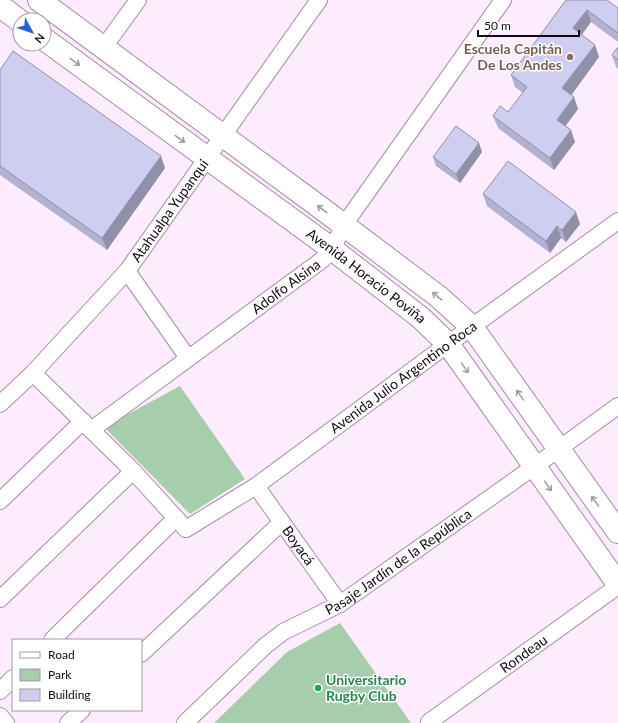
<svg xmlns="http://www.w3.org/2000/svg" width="618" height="723" font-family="Lato,sans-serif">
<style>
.green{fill:#a7ceac}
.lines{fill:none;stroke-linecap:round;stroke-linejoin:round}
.street-casing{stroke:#a78ca7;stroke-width:18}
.secondary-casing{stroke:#a78ca7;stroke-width:24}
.street{stroke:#fff;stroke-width:16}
.secondary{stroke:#fff;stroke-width:22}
.wall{fill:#b2b1cf}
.shaded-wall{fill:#9190a9}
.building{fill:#cfcef1;stroke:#9190a9}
.oneway{stroke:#a09ca0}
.education-dot{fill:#8d6e63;stroke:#fff;stroke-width:1.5}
.leisure-dot{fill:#2e9e5b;stroke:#fff;stroke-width:1.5}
.labels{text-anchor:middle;stroke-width:3;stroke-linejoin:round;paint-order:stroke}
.education-label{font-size:14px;font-weight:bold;fill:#785e54;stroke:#fff;text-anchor:end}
.street-label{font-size:14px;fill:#110811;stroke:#fff}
.leisure-label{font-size:14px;font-weight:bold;fill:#27864d;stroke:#fff;text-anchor:start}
</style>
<rect width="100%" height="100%" fill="#fdecfd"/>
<!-- green -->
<g class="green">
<path d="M180,386L245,479L190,514L104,427Z"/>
<path d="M340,623L411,723H214L287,652Z"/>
</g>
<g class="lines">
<defs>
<g id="street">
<path d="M104,47L138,0"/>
<path d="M127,271L188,358"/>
<path id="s1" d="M33,373L133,471L186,529L256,486L448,344L618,221"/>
<path id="s2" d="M0,404L33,373L127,271L319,0"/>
<path id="s3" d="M91,430L322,260L332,249L344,225L503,0"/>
<path id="s4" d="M256,486L340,604"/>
<path d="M0,501L83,421"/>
<path d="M0,599L133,471"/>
<path d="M52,640L176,518"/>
<path d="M141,654L282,522"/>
<path d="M0,691L13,678"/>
<path d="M0,716L6,723"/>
<path d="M68,723L82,710"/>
<path id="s5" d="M185,723L265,646L283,632L340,604L535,466L618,406"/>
<path id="s6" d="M430,723L429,722L618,586"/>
</g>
<g id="secondary">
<path d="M39,0L321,208L439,297L472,327L618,532"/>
<path d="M0,6L20,21"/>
<path id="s7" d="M44,39L332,249L421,318L448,344L618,584"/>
</g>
</defs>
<!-- street casing -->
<use href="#street" class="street-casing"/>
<!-- secondary casing -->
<use href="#secondary" class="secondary-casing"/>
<!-- street -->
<use href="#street" class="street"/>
<!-- secondary -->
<use href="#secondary" class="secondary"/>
</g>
<!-- wall -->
<g class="wall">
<path d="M566,0L618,8V42L591,22L582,35L595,45L599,57L571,95L578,109L565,126L575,142L554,170L498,128L493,116L508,112L523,93L515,87L511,75Z"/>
<path d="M618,47V69L616,67L612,55Z"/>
<path d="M0,70L165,168L107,250L0,175Z"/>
<path d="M482,152L460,183L436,166L433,157Z"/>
<path d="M483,194L580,224L566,242L561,238L550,253L487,206Z"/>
</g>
<!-- shaded-wall -->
<g class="shaded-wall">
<path d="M587,10L591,22L577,40L573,28Z"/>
<path d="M595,45L599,57L567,101L562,88Z"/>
<path d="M574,97L578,109L561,132L557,120Z"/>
<path d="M571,130L575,142L554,170L550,158Z"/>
<path d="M479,143L482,152L460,183L456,174Z"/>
<path d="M161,156L165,168L107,250L102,238Z"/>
<path d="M576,212L580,224L566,242L562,230Z"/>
<path d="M557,226L561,238L550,253L546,241Z"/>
</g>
<!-- building -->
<g class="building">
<path d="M566,0H607L618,8V33L587,10L573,28L595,45L562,88L574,97L557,120L571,130L550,158L493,116L500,106L508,112L527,87L511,75Z"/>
<path d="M618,47V60L612,55Z"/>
<path d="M13,51L161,156L102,238L0,166V70Z"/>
<path d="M456,126L479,143L456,174L433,157Z"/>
<path d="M508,161L576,212L562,230L557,226L546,241L483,194Z"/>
</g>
<!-- one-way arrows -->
<defs><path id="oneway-shaft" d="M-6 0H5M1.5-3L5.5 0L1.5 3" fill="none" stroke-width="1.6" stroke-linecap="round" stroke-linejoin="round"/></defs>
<g class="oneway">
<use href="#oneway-shaft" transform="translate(75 62) rotate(36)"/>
<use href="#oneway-shaft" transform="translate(180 139) rotate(36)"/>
<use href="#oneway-shaft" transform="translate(322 209) rotate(-143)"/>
<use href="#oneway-shaft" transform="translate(437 296) rotate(-141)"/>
<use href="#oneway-shaft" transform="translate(465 368) rotate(55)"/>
<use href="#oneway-shaft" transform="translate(520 395) rotate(-125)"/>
<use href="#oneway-shaft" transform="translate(548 486) rotate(55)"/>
<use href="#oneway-shaft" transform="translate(595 501) rotate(-126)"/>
</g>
<!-- markers -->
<circle class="education-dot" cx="570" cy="57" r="4"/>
<circle class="leisure-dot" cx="318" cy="688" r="4"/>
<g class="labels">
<!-- education labels -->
<g class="education-label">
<text x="562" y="54">Escuela Capitán<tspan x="562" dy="16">De Los Andes</tspan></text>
</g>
<!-- street labels -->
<g class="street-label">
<text dy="5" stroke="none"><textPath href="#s2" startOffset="258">Atahualpa Yupanqui</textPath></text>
<text dy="5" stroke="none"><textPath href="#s7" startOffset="400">Avenida Horacio Poviña</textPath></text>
<text dy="5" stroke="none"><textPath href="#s3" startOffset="242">Adolfo Alsina</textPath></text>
<text dy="5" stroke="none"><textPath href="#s1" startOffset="484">Avenida Julio Argentino Roca</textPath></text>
<text dy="5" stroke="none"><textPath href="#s4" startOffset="73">Boyacá</textPath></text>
<text dy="5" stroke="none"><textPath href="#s5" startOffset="269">Pasaje Jardín de la República</textPath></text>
<text dy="5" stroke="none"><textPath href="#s6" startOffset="118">Rondeau</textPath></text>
</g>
<!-- leisure labels -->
<g class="leisure-label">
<text x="326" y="685">Universitario<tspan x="326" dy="16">Rugby Club</tspan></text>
</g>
</g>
<!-- legend -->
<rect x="12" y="639" width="130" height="72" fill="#ffffff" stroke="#a09ca0"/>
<rect x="20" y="652" width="20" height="6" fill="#ffffff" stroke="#a09ca0"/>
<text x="48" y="659" font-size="12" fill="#110811">Road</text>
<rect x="20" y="669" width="20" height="12" fill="#a7ceac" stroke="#a09ca0"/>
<text x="48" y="679" font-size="12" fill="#110811">Park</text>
<rect x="20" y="689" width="20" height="12" fill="#cfcef1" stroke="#a09ca0"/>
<text x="48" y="699" font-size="12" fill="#110811">Building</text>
<!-- north arrow -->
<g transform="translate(32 32) rotate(130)"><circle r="19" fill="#ffffff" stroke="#a09ca0"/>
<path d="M0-3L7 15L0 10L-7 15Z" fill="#2265d1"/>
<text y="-6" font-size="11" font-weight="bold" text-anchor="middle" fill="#110811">N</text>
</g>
<!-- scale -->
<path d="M478 30v6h101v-6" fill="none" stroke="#110811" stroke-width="2"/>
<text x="484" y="30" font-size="12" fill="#110811" stroke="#ffffff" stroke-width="3" paint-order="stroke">50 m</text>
</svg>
